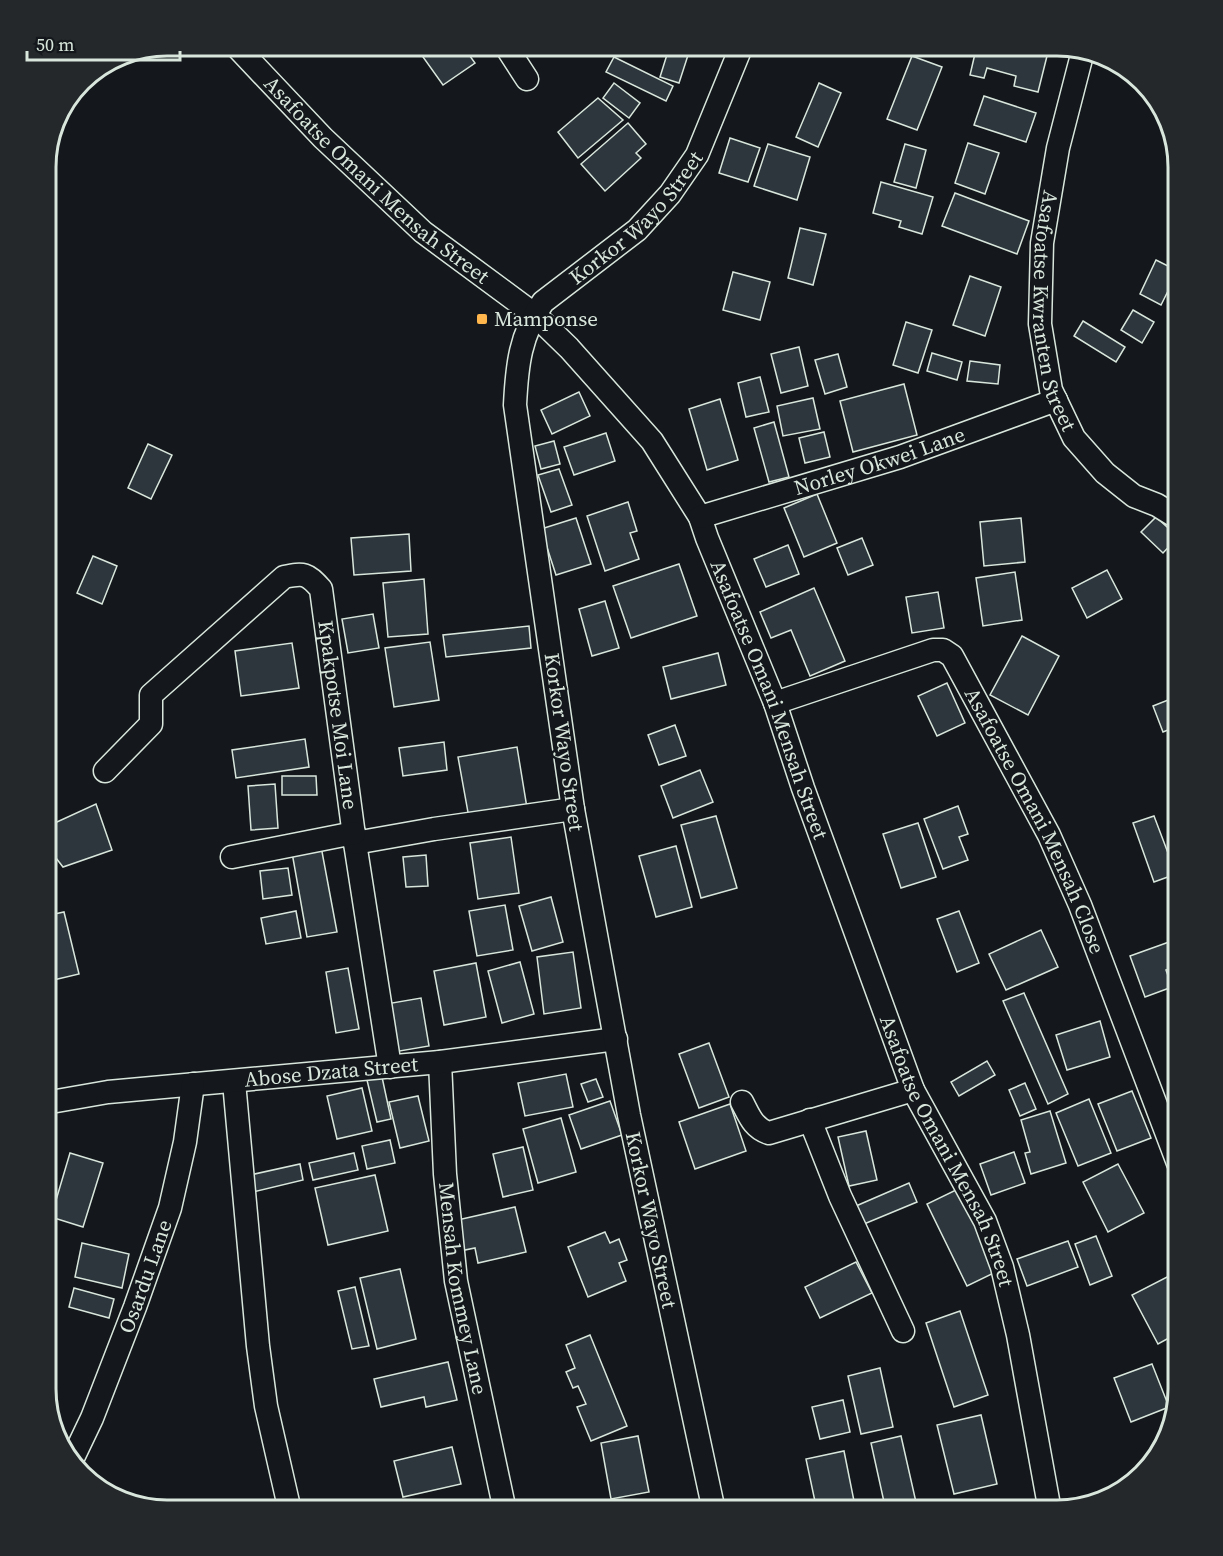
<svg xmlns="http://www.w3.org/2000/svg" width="1223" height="1556" font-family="'Source Serif 4',serif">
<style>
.building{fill:#2c363c;stroke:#d8e6dc;stroke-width:1.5}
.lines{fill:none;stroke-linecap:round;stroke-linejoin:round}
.minor-casing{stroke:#d8e6dc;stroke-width:25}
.minor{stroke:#14181c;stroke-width:22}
.poi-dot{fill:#ffb74d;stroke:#14181c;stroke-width:2}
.labels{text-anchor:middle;stroke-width:4.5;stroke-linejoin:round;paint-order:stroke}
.street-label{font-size:21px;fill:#d8e6dc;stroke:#14181c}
.poi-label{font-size:21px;fill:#d8e6dc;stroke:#14181c;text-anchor:start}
.rim{fill:none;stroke:#d8e6dc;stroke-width:3}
</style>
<rect width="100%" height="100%" fill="#14181c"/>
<!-- building -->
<g class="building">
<path d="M439,45H462L475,63L443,85L423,57Z"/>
<path d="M670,45L691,46L679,83L660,77Z"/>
<path d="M977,45H1036L1049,48L1038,92L1014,86L1016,76L987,68L984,78L970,75Z"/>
<path d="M912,56L942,67L917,130L887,119Z"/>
<path d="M614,57L673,86L666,101L606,72Z"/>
<path d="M614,83L640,103L629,118L603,98Z"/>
<path d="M819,83L841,93L818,147L796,137Z"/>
<path d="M984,96L1036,113L1026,142L974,125Z"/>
<path d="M598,98L623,120L578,158L558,132Z"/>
<path d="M628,123L646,144L636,153L641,158L605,191L581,164Z"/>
<path d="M730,138L760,148L748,182L719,173Z"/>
<path d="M968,143L999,153L985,194L955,183Z"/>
<path d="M768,144L810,157L797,200L754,186Z"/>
<path d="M905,144L926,150L916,188L894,182Z"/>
<path d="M1178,170V190L1171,188Z"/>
<path d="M881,182L933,197L922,234L899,227L901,221L873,213Z"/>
<path d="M955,193L1029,221L1017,254L942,226Z"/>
<path d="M800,228L826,234L813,285L788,278Z"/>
<path d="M1156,260L1178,271L1161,305L1140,294Z"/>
<path d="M733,272L770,282L760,320L723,310Z"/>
<path d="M970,276L1001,287L985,336L953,325Z"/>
<path d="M1133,310L1154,322L1142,343L1121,330Z"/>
<path d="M1083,321L1125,347L1116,362L1074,336Z"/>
<path d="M906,322L932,330L918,373L893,365Z"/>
<path d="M799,347L808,386L781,393L771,354Z"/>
<path d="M932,353L962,362L957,380L927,371Z"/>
<path d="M838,354L847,387L825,394L815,360Z"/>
<path d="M970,361L1000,365L998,384L967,381Z"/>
<path d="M760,377L769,412L746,417L738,383Z"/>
<path d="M904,384L917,435L853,452L840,401Z"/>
<path d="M579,392L590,416L552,434L541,410Z"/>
<path d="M813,398L820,429L783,436L777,406Z"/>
<path d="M720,399L738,460L707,470L689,409Z"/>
<path d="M774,422L789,477L769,482L754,428Z"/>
<path d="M824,432L830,457L805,463L799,438Z"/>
<path d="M606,433L615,461L574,475L564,447Z"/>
<path d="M554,441L560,464L541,469L535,446Z"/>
<path d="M148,444L172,455L151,499L128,488Z"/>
<path d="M559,469L572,505L551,512L538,475Z"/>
<path d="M817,494L837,543L804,557L784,508Z"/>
<path d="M628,502L637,531L630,533L639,559L605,571L587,516Z"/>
<path d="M1156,517L1178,537L1163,553L1141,532Z"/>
<path d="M576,518L591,564L556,575L541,529Z"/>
<path d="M1021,518L1025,562L984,566L980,522Z"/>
<path d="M409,534L411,571L354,575L351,538Z"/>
<path d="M862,538L873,565L848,575L837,548Z"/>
<path d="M788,545L799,574L766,587L754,559Z"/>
<path d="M93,556L117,566L102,604L77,593Z"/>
<path d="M679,564L697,616L631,638L613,586Z"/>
<path d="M1107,570L1122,599L1087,618L1072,588Z"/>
<path d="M1015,572L1022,620L983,626L976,578Z"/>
<path d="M424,579L428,634L388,637L383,583Z"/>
<path d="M814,588L845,661L810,676L791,630L771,638L760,612Z"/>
<path d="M938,592L944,628L912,633L906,597Z"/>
<path d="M605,601L619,648L592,656L579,609Z"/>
<path d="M373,614L379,648L348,653L342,619Z"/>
<path d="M529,626L531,648L446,657L443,635Z"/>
<path d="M1022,636L1059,656L1028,715L990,695Z"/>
<path d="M430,642L439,700L394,707L385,648Z"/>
<path d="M292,643L299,688L241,696L235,651Z"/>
<path d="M718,653L726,685L671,699L663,667Z"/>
<path d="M947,683L965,723L937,736L918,696Z"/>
<path d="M1178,696V726L1163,732L1153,706Z"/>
<path d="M675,725L686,756L659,765L648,735Z"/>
<path d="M305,739L309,767L236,778L232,750Z"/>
<path d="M444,742L447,770L403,776L399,748Z"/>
<path d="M517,747L527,808L469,818L458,757Z"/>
<path d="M700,770L713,802L673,818L661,786Z"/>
<path d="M282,776H316L317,795H282Z"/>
<path d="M275,784L278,828L251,830L248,786Z"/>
<path d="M96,804L112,850L63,867L49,849L46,827Z"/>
<path d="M958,806L968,834L959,837L968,860L943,869L924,819Z"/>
<path d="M716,816L737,888L701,898L681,825Z"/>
<path d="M1154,816L1176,874L1154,882L1133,823Z"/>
<path d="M918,823L936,877L901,888L883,834Z"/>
<path d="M511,837L519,893L478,899L470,843Z"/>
<path d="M320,841L337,932L307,937L291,847Z"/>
<path d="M676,846L692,907L656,917L639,856Z"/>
<path d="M426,855L428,886L406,887L403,857Z"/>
<path d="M288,868L292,895L263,899L260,871Z"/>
<path d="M551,897L563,942L532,951L519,906Z"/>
<path d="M505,905L513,950L477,956L469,911Z"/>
<path d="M296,911L301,938L266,944L261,918Z"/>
<path d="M959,911L979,963L957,972L937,919Z"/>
<path d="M64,912L79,974L45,982V916Z"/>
<path d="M1041,930L1058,967L1006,990L989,954Z"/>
<path d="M1169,942L1178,966L1166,970L1172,987L1145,997L1130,956Z"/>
<path d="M573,952L581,1008L544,1014L537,957Z"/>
<path d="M520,962L534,1014L502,1023L488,971Z"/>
<path d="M476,963L486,1017L444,1025L434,971Z"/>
<path d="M348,968L359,1029L336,1033L326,972Z"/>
<path d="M1024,993L1068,1094L1048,1104L1003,1001Z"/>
<path d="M421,998L429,1046L394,1052L386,1004Z"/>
<path d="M1100,1021L1110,1057L1067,1070L1056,1035Z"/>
<path d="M709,1043L729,1097L699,1108L679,1054Z"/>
<path d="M987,1061L995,1075L959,1096L951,1082Z"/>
<path d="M566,1074L573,1107L525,1116L518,1083Z"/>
<path d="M382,1077L391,1119L377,1122L367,1080Z"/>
<path d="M596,1079L603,1097L588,1102L581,1084Z"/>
<path d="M1025,1083L1036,1109L1020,1116L1009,1090Z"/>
<path d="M362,1088L372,1131L337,1139L327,1096Z"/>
<path d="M1132,1091L1151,1138L1117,1151L1098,1104Z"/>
<path d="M418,1096L429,1141L400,1148L389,1102Z"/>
<path d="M1089,1099L1111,1153L1078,1166L1056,1113Z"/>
<path d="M610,1101L622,1135L581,1149L569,1115Z"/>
<path d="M730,1104L746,1151L695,1169L679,1122Z"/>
<path d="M1050,1111L1066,1163L1031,1174L1025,1153L1030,1152L1021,1120Z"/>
<path d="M561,1118L576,1172L538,1183L523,1129Z"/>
<path d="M866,1131L877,1180L849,1186L838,1137Z"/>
<path d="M390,1140L395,1163L367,1169L362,1146Z"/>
<path d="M523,1147L533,1190L503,1197L493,1154Z"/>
<path d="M1014,1152L1025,1183L991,1195L980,1164Z"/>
<path d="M70,1153L103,1163L83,1227L51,1217Z"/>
<path d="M354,1153L358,1170L313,1180L309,1163Z"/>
<path d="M300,1164L303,1180L253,1192L250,1175Z"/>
<path d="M1118,1164L1144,1213L1108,1232L1083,1182Z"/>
<path d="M375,1175L388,1231L328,1245L315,1188Z"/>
<path d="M909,1183L917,1202L864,1224L856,1206Z"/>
<path d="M958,1189L998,1271L967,1286L927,1204Z"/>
<path d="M515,1207L526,1252L478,1263L475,1248L460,1251L453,1221Z"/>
<path d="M605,1232L610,1243L619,1239L627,1260L619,1263L626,1281L588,1297L568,1247Z"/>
<path d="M1096,1236L1112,1276L1090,1285L1075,1244Z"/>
<path d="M1068,1241L1078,1267L1027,1286L1017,1259Z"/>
<path d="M82,1243L129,1254L122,1288L75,1277Z"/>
<path d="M856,1262L872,1293L820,1318L805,1287Z"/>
<path d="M400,1269L416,1339L377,1349L360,1278Z"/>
<path d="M1169,1276L1178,1293V1333L1158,1344L1132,1295Z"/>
<path d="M355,1287L369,1346L352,1349L338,1291Z"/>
<path d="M74,1288L114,1299L109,1318L69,1307Z"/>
<path d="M960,1311L988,1395L954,1407L926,1323Z"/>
<path d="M590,1335L627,1426L591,1441L577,1407L586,1404L578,1386L573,1388L566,1372L575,1368L566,1345Z"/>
<path d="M448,1362L457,1400L426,1407L424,1397L381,1407L374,1379Z"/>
<path d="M1152,1364L1169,1407L1131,1422L1114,1378Z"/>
<path d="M880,1368L893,1427L861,1434L848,1376Z"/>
<path d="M843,1400L850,1432L820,1439L812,1407Z"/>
<path d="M981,1415L997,1484L954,1494L937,1425Z"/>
<path d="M638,1436L649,1492L611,1499L601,1443Z"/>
<path d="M901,1436L918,1511H886L871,1443Z"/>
<path d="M452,1447L461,1484L403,1497L394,1461Z"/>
<path d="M844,1451L856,1511H817L806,1459Z"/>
<path d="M397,1503L399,1511H376V1509Z"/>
<path d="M598,1504L600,1511H579Z"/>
</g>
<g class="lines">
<defs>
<g id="minor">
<path id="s1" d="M235,45L323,138L423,232L534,314L569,348L652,441L700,517L707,538L775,703L803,788L913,1090L985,1221L1002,1267L1018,1335L1050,1511"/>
<path d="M505,45L527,79"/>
<path id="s2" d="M1083,51L1058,148L1042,243L1040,324L1051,390L1074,438L1105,473L1134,496L1157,505L1178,518"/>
<path id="s3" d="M700,517L900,457L1056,400"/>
<path id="s4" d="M775,703L933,650H943L952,656L1049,835L1080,905L1178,1163"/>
<path id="s5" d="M105,771L151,724V695L284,577C304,573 307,573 321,589L355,843L390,1067"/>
<path d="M355,843L434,829L573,809"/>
<path d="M232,857L354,833"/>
<path id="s6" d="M440,1062L445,1174L456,1281L505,1511"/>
<path d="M234,1082L258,1346L266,1406L290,1511"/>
<path d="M742,1102C749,1115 753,1128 769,1133L913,1090"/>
<path id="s7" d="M45,1103L108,1092L440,1062L616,1039"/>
<path d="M810,1120L840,1196L903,1331"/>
<path id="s8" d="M71,1462L92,1418L135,1307L170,1208L185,1142L193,1084"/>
<path id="s9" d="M714,1511L629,1115L573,809L515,405C517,365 520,335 543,302L637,230L670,194L697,155L742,45"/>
</g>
</defs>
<!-- minor casing -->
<use href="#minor" class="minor-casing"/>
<!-- minor -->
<use href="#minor" class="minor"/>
</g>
<!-- markers -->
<rect class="poi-dot" x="476" y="313" width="12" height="12" rx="3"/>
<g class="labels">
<!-- street labels -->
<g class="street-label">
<text dy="7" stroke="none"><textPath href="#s1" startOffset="196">Asafoatse Omani Mensah Street</textPath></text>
<text dy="7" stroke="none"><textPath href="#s9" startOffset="1359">Korkor Wayo Street</textPath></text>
<text dy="7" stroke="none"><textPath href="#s2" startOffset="266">Asafoatse Kwranten Street</textPath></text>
<text dy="7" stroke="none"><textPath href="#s3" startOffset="188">Norley Okwei Lane</textPath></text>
<text dy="7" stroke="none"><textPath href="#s1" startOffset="862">Asafoatse Omani Mensah Street</textPath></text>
<text dy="7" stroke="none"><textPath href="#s5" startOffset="442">Kpakpotse Moi Lane</textPath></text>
<text transform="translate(564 742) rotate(82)" y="7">Korkor Wayo Street</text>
<text dy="7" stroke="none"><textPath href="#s4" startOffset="372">Asafoatse Omani Mensah Close</textPath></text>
<text dy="7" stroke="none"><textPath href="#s7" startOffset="288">Abose Dzata Street</textPath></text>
<text dy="7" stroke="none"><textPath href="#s1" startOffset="1348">Asafoatse Omani Mensah Street</textPath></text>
<text transform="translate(651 1220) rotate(78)" y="7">Korkor Wayo Street</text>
<text dy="7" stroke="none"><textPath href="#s8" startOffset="200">Osardu Lane</textPath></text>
<text dy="7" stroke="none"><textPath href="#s6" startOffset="228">Mensah Kommey Lane</textPath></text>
</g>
<!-- poi labels -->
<g class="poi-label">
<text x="494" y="326">Mamponse</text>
</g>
</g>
<!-- crop -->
<path d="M0 0H1223V1556H0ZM167 56H1057A111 111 0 0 1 1168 167V1389A111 111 0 0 1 1057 1500H167A111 111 0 0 1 56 1389V167A111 111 0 0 1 167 56Z" fill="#24282b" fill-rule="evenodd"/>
<path class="rim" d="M167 56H1057A111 111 0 0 1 1168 167V1389A111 111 0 0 1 1057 1500H167A111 111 0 0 1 56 1389V167A111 111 0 0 1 167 56Z"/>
<!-- scale -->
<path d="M27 51v9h153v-9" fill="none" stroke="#d8e6dc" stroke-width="3"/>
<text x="36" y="51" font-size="18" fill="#d8e6dc" stroke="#14181c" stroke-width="4.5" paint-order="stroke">50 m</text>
</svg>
